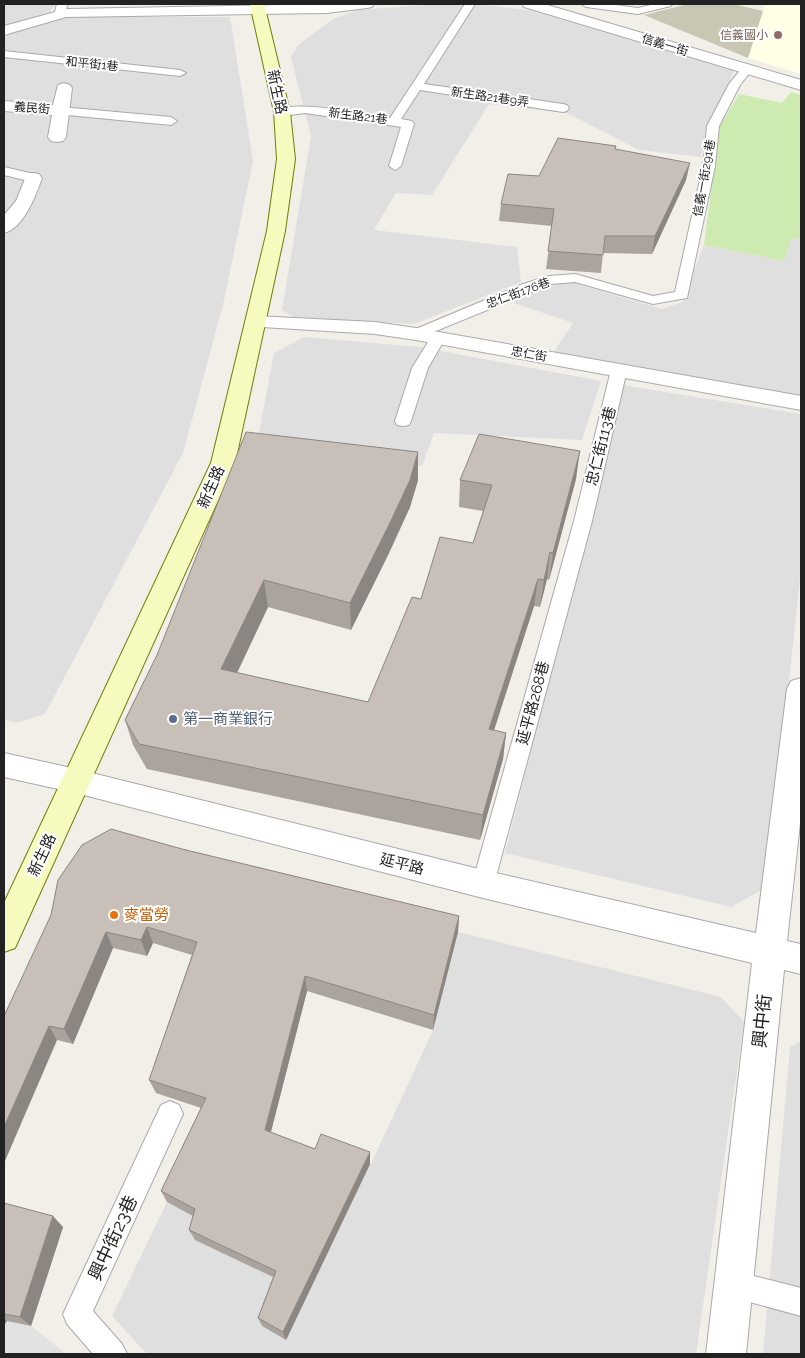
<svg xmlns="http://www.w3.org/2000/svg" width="805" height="1358" font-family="Raleway,'Noto Sans TC',sans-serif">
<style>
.residential{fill:#e0dfdf}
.education{fill:#ffffe5}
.construction{fill:#c7c7b4}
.grass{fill:#cdebb0}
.parking{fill:#e2e2e2}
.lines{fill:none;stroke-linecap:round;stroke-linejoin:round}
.lane-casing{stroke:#a9a9a9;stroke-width:2}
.street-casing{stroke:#a9a9a9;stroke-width:2}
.secondary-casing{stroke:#707d05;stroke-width:2}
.lane{fill:#fff;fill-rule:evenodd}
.street{fill:#fff;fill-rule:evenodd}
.secondary{fill:#f7fabf;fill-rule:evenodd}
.wall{fill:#aba49e}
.shaded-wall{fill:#8b8681}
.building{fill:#c7bfb8;stroke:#8b8681}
.education-dot{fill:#8d6e63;stroke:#fff;stroke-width:2}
.service-dot{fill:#5c6f8a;stroke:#fff;stroke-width:2}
.food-dot{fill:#e8710a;stroke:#fff;stroke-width:2}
.labels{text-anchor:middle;stroke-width:4;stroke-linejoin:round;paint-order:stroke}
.far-education-label{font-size:12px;fill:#785e54;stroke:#fff;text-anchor:end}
.far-street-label{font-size:12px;fill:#222;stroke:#fff}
.street-label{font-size:15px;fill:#222;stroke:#fff}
.service-label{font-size:15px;fill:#4e5e75;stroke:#fff;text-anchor:start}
.food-label{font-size:15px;fill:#c56008;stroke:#fff;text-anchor:start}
.near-street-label{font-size:18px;fill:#222;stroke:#fff}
</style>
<rect width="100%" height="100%" fill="#f2efe9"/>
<!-- residential -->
<g class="residential">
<path d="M4,4H56L49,12L4,26Z"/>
<path d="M437,4H474L529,10L734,71L708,128L701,157L639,150L567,113L489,104L432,195L396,193L374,230L517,247L521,282L414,324L294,317L282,310L311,136L291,57L298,45L333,19L358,10Z"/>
<path d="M72,17H230L253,161L223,305L183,453L45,714L16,723L4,719V36L52,21Z"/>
<path d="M791,238L801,239V397L553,353L573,323L508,301L567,281L662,309L682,302L704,245L783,261Z"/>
<path d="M304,337L420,347L601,381L582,440L434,433L422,466L256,448L274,353Z"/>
<path d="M623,385L801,414V569L767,887L731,907L505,853Z"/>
<path d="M458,932L721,997L744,1022L696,1354H147L112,1316L207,1119L317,1161L323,1146L371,1164L433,1030Z"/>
<path d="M801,1041V1354H763L790,1047Z"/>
</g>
<!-- education -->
<path class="education" d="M765,4H801V74L748,58Z"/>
<!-- construction -->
<path class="construction" d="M688,4H733L763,11L748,58L644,15Z"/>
<!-- grass -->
<path class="grass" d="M791,92L801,95V239L791,238L784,261L704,245L719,127L739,94L782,103Z"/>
<!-- parking -->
<path class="parking" d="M7,1321L31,1326L66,1354H4V1325Z"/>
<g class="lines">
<defs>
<g id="lane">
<path d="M57,4H68L63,17L59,18L54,15Z"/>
<path d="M465,4H475L424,84L563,104L567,105L569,108L567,111L563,112L420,90L401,119L412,121L414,124L401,166L395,170L389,166L401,127L305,113L282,116L276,112C289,98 369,115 390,118Z"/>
<path d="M581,4H608L638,8L655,4H672L671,6L638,14L586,7Z"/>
<path d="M4,51L180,70L186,73L180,76L4,57Z"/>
<path d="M746,67L752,70L740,85L719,126L715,166L687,298L653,304L575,282L551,284L421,337H411L408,334L411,331L523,284L549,276L575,274L653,296L675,292L703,166L707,126L729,84L742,68Z"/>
<path d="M61,107L171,117L177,121L171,125L57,114L55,111Z"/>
<path d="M4,167L38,175L39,178L33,182L4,175Z"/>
<path d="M438,332L443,334L446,337L428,368L411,421L409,425L403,426L397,425L395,421L412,368L433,334Z"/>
<path d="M619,365L625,367L627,370L592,521L494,884L491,891L483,894L475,891L472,884L574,521L611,370L613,367Z"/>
<path d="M170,1101L179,1105L183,1114L93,1311L122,1344L127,1354H93L67,1324L63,1314L161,1105Z"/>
<path d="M734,1271L801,1288V1316L724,1295L720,1285L724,1275Z"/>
</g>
<g id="street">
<path d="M334,4H374L372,7L367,8L327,13L66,17L4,35V26L66,9Z"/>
<path d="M522,4H544L801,80V90L524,7Z"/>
<path d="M64,83L70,85L72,88L66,137L63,141L57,142L51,141L48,137L52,115L4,111V101L53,105L58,85Z"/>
<path d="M33,173L39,174L42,178C36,195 24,228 4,233V215L16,201L27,174Z"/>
<path d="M255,316L375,322L416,328L801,396V410L416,340L375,334L248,326L245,322L248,318Z"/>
<path d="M801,678V814L787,941L801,944V974L784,970L746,1354H706L752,963L483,898L76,793L4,777V753L76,769L483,870L756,933L787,689L791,681Z"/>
</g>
<path id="secondary" d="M250,4H264L290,112L295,159L285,231L235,463L15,948L4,952V903L211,463L267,231L277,159L274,112Z"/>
</defs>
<!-- lane casing -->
<use href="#lane" class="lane-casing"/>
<!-- street casing -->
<use href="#street" class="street-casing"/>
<!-- secondary casing -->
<use href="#secondary" class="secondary-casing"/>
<!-- lane -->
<use href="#lane" class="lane"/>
<!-- street -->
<use href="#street" class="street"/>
<!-- secondary -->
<use href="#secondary" class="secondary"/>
</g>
<!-- wall -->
<g class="wall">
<path d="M616,146V149L686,180L652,254L603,253L601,273L546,269L552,226L499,221L501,204L539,176Z"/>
<path d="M418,452V480L410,507L389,553L351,630L268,607L237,673L368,702L421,599L473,543L483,511L459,507L460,480L576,479L549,580L547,579L540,607L534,606L494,730L506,733L503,759L480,840L147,769L133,745L125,720L157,655Z"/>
<path d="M182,849L459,916L458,932L433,1030L307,991L271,1132L315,1149L370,1164L286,1340L262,1326L258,1318L273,1277L195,1240L189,1230L193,1216L167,1202L161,1191L201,1108L156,1093L149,1080L192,955L153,943L147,956L113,948L73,1044L57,1040L4,1163V1016Z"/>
<path d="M4,1203L63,1227L31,1326L7,1321L4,1325Z"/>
</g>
<!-- shaded-wall -->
<g class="shaded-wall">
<path d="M690,163L686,180L652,254L655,236Z"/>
<path d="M580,451L576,479L549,580L553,553Z"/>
<path d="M418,452V480L410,507L389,553L351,630L350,603Z"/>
<path d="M550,552L547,579L540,607L544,580Z"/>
<path d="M538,579L534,606L486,755L489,729Z"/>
<path d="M264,580L268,607L226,696L221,669Z"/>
<path d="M506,733L503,759L480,840L483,815Z"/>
<path d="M459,916L458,932L433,1030L434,1015Z"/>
<path d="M147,927L153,943L147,956L141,940Z"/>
<path d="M106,932L113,948L73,1044L64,1029Z"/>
<path d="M305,976L307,991L268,1143L265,1130Z"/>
<path d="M49,1026L57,1040L4,1163V1127Z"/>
<path d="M370,1152V1164L286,1340L283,1332Z"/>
<path d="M53,1216L63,1227L31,1326L20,1317Z"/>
<path d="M4,1319L7,1321L4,1325Z"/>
</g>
<!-- building -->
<g class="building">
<path d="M558,138L616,146L615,149L690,163L655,236H605L603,255L548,251L554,209L501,204L508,174L539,176Z"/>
<path d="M246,432L418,452L410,480L389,525L350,603L264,580L221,669L368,702L412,597L421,599L440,537L473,543L492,485L460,480L479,434L580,451L553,553L550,552L544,580L538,579L489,729L506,733L483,815L139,744L125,720L157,655Z"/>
<path d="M111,829L182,849L459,916L434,1015L305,976L265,1130L315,1149L321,1134L370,1152L283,1332L258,1318L276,1271L189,1230L195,1209L161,1191L206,1098L149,1080L197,942L147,927L141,940L106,932L64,1029L49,1026L4,1127V1016L51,915L58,880L82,845Z"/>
<path d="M4,1203L53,1216L20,1317L4,1314Z"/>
</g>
<!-- markers -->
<circle class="education-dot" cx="778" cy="35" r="5"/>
<circle class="service-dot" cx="173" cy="719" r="5"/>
<circle class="food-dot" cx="114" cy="915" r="5"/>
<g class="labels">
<!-- far-education labels -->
<g class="far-education-label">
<text x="768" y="39">信義國小</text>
</g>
<!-- far-street labels -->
<g class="far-street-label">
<text transform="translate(665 45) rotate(17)" y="4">信義一街</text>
<text transform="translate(92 64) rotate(6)" y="4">和平街1巷</text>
<text transform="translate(490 97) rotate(8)" y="4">新生路21巷9弄</text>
<text transform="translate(32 108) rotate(5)" y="4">義民街</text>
<text transform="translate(358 116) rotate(7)" y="4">新生路21巷</text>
<text transform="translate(704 178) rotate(-80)" y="4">信義一街291巷</text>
<text transform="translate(518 293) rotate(-20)" y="4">忠仁街176巷</text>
<text transform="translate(529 354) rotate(10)" y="4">忠仁街</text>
</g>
<!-- street labels -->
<g class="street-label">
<text transform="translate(277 92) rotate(78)" y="5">新生路</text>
<text transform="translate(601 446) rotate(-76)" y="5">忠仁街113巷</text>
<text transform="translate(211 487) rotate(-66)" y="5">新生路</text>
<text transform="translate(533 703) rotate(-75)" y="5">延平路268巷</text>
<text transform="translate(42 855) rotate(-65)" y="5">新生路</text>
<text transform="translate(402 864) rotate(14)" y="5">延平路</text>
</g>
<!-- service labels -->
<g class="service-label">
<text x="183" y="724">第一商業銀行</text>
</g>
<!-- food labels -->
<g class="food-label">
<text x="124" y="920">麥當勞</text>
</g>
<!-- near-street labels -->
<g class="near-street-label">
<text transform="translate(762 1021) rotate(-84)" y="6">興中街</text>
<text transform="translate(113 1238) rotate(-65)" y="6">興中街23巷</text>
</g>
</g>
<!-- border -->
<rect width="805" height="1358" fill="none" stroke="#222222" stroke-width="10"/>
</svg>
